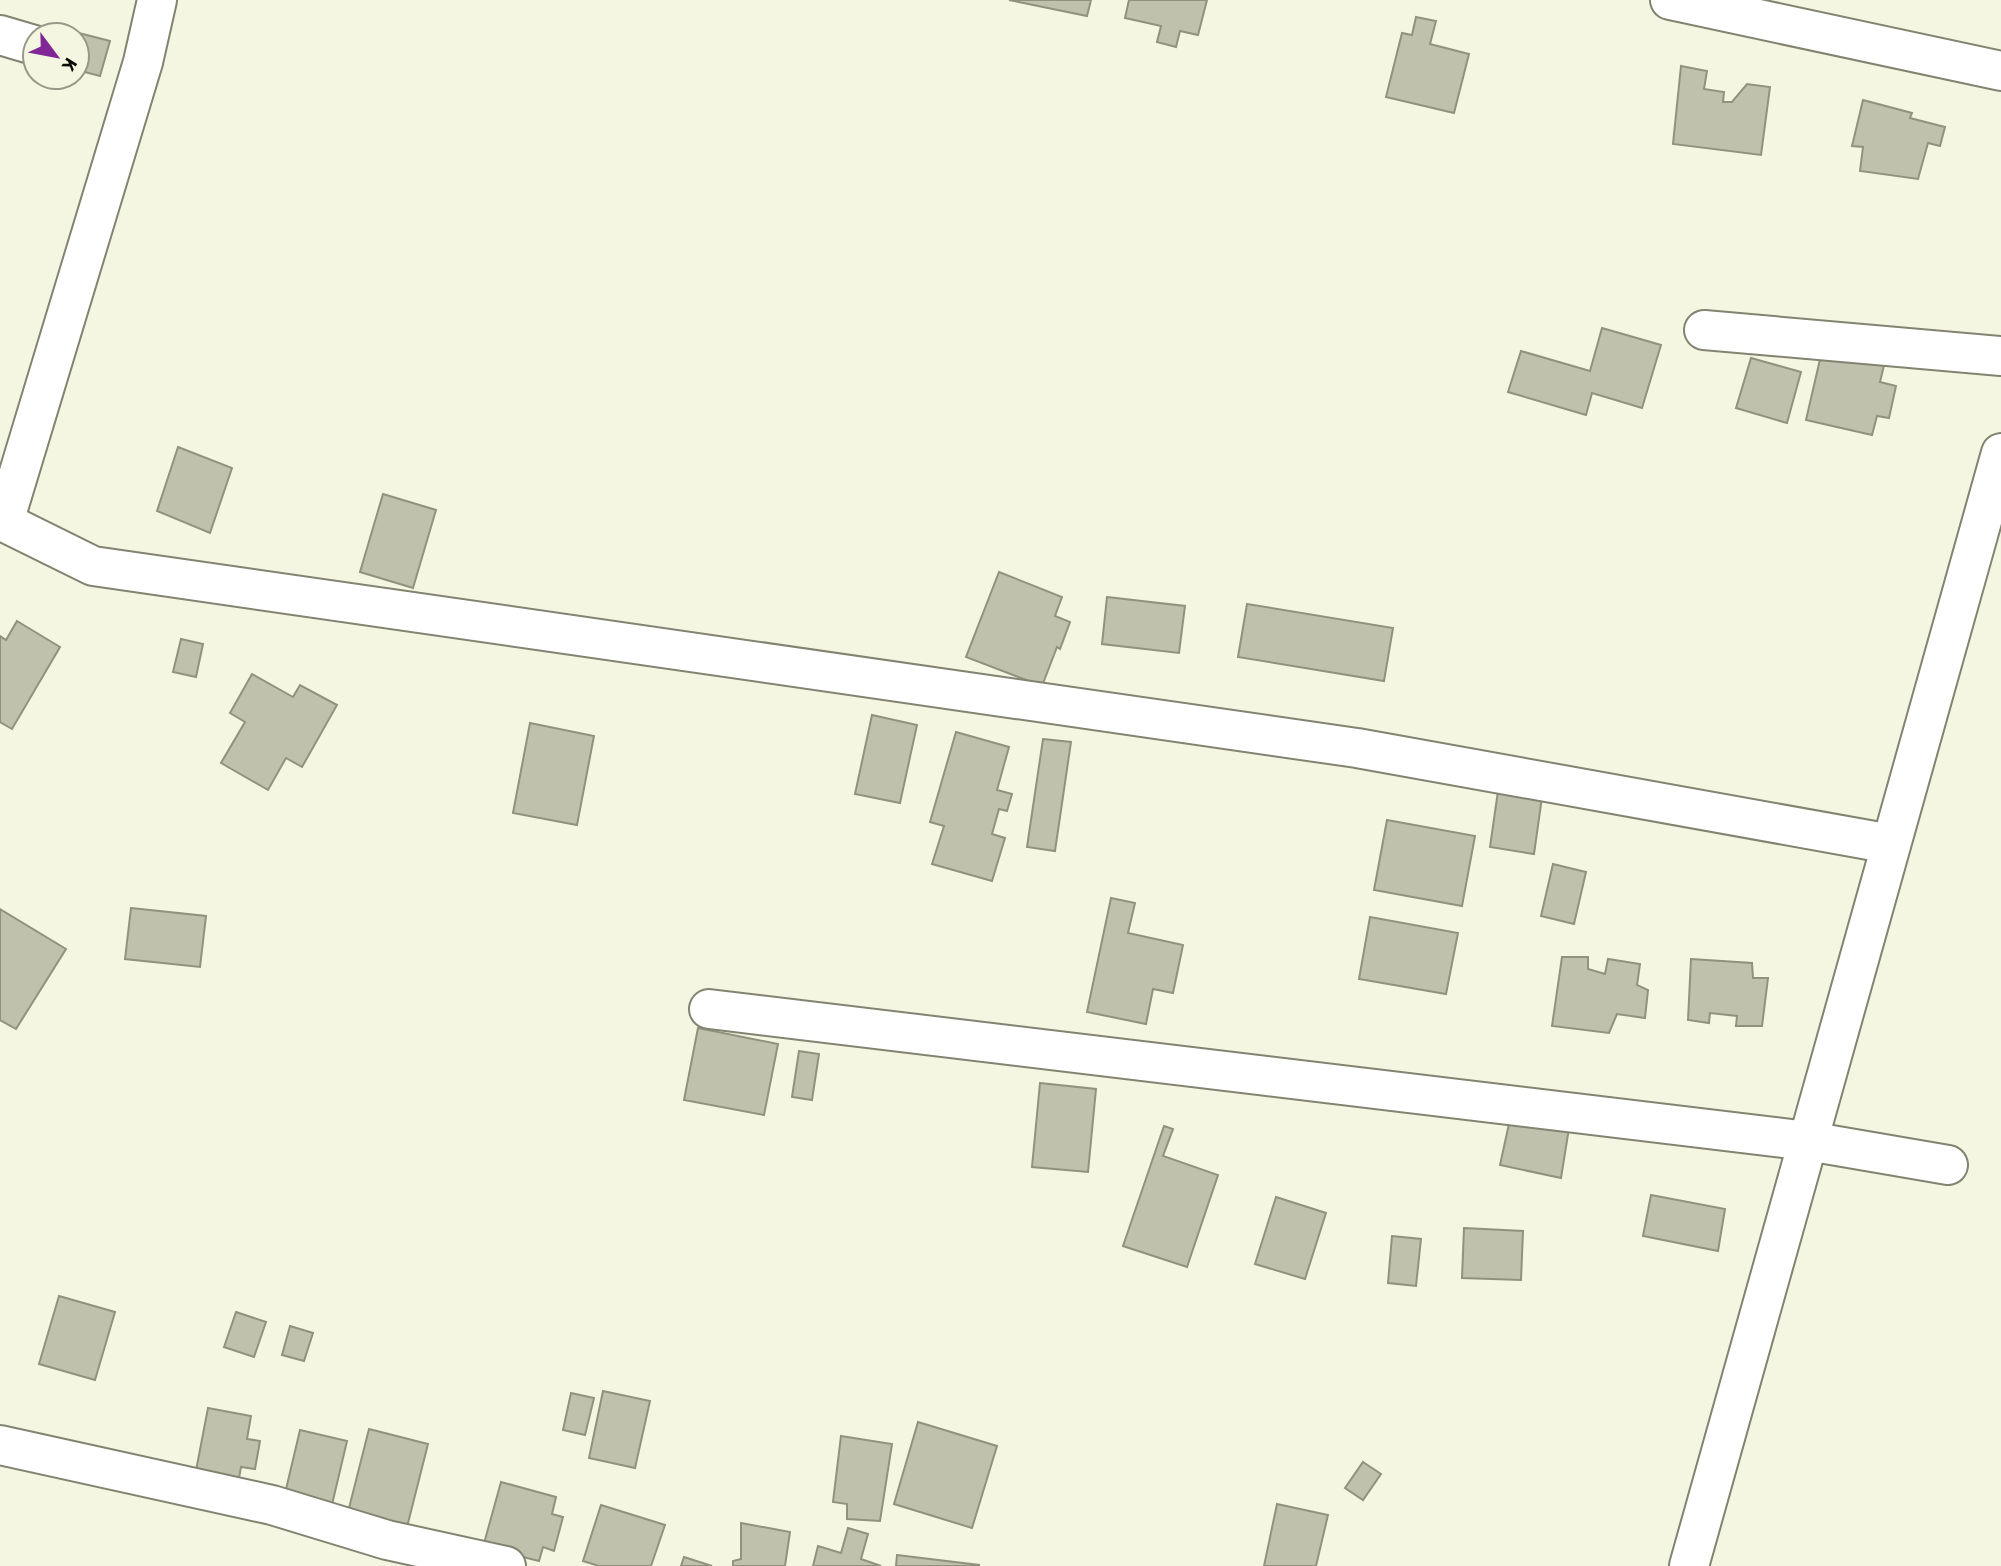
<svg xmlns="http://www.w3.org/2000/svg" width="2001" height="1566" font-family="'Source Sans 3',sans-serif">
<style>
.building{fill:#c0c1ad;stroke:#91927e;stroke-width:2}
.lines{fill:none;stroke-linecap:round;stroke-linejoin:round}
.minor-casing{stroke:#828370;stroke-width:42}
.minor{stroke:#fff;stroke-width:38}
</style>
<rect width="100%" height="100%" fill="#f5f6e1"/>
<!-- building -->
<g class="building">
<path d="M1009,0H1091L1087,16Z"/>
<path d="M1129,0H1207L1198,35L1180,31L1176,47L1157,42L1161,26L1125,18Z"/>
<path d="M1416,17L1436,21L1430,44L1469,54L1454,113L1386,97L1402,33L1412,35Z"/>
<path d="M75,32L110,41L100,76L77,70V35H74Z"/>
<path d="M1681,66L1707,71L1704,89L1724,92L1723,102H1732L1747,84L1770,87L1761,155L1673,144Z"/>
<path d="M1863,100L1912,113L1910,118L1945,127L1940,146L1928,143L1918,179L1860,171L1863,147L1852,146Z"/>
<path d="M1602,328L1661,345L1642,408L1592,393L1586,415L1508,392L1521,351L1590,371Z"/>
<path d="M1824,342L1886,357L1880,382L1896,386L1889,418L1877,416L1872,435L1806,420Z"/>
<path d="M1751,358L1801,372L1787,423L1736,408Z"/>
<path d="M178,447L232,468L210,533L157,511Z"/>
<path d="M383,494L436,510L413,588L360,572Z"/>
<path d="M999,572L1062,597L1055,616L1070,622L1060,649L1057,647L1042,686L966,657Z"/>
<path d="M1107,597L1185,606L1179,653L1102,644Z"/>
<path d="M1247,604L1393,628L1384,681L1238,657Z"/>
<path d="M17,621L60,647L12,729L0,722V636L6,640Z"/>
<path d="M181,639L203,644L196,677L173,672Z"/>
<path d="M252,674L293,697L300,685L337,705L302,767L286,758L268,790L221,763L245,722L230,713Z"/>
<path d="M872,715L917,725L900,803L855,794Z"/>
<path d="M530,723L594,736L577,825L513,813Z"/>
<path d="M956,732L1009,747L997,790L1012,794L1007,811L999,809L992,834L1005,838L992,881L932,864L944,826L930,822Z"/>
<path d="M1043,739L1071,742L1055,851L1027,847Z"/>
<path d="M1498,791L1542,797L1534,854L1490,847Z"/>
<path d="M1387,820L1475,836L1462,906L1374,890Z"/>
<path d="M1553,864L1586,872L1574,924L1541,916Z"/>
<path d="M1111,898L1135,903L1128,933L1183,945L1173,993L1153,989L1146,1024L1087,1012Z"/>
<path d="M131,908L206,916L200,967L125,959Z"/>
<path d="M0,909L66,949L16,1029L0,1020Z"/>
<path d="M1370,917L1458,933L1446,994L1359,979Z"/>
<path d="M1562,957H1588V969L1605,974L1608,959L1640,964L1637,985L1648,990L1645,1018L1617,1014L1609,1033L1552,1026Z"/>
<path d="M1691,959L1752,963L1753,978H1768L1762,1026H1736L1737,1016L1710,1013L1709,1023L1688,1020Z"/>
<path d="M698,1028L778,1044L764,1115L684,1100Z"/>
<path d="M799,1051L819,1054L812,1100L792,1097Z"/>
<path d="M1040,1083L1096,1089L1088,1172L1032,1167Z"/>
<path d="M1512,1110L1570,1122L1561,1178L1500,1165Z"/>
<path d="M1164,1126L1173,1129L1163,1156L1218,1175L1187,1267L1123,1246Z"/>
<path d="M1651,1195L1725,1209L1718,1251L1643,1236Z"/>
<path d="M1276,1197L1326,1213L1305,1279L1255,1264Z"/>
<path d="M1464,1228L1523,1231L1521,1280L1462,1278Z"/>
<path d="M1392,1236L1421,1239L1416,1286L1388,1283Z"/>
<path d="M59,1296L115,1312L95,1380L39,1364Z"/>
<path d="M236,1312L266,1322L254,1357L224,1347Z"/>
<path d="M290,1326L313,1333L304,1361L282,1355Z"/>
<path d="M603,1391L650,1401L635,1468L589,1458Z"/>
<path d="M571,1393L594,1398L585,1435L563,1430Z"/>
<path d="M208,1408L251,1416L247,1439L260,1441L255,1469L241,1467L237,1489L194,1481Z"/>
<path d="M918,1422L997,1446L972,1528L894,1504Z"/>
<path d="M369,1429L428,1444L406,1531L347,1516Z"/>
<path d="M300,1430L347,1441L330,1513L283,1502Z"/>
<path d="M841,1436L892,1444L880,1521L847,1519V1504L833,1502Z"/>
<path d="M1363,1462L1381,1474L1363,1500L1345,1488Z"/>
<path d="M501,1482L556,1497L552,1514L563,1517L554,1551L543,1547L539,1561L483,1547Z"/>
<path d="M1277,1504L1328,1515L1316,1566H1264Z"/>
<path d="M601,1505L665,1525L651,1566H599L583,1561Z"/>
<path d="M741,1523L790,1532L785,1566H733V1561L741,1559Z"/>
<path d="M848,1528L868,1534L861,1559L881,1566H813L818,1546L841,1553Z"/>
<path d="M897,1555L979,1565V1566H896Z"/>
<path d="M684,1557L712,1566H681Z"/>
</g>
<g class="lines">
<defs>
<g id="minor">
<path d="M1670,0L2001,71"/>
<path d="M0,35L34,45"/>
<path d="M1704,330L2001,356"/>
<path d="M0,520L93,566L1357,748L1891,844"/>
<path d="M4,522L143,62L157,0"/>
<path d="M709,1009L1808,1141L1948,1165"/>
<path d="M0,1445L272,1505L387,1540L506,1566"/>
<path d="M1689,1566L2001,453"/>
</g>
</defs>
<!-- minor casing -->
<use href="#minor" class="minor-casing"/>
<!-- minor -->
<use href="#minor" class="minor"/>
</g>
<!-- north arrow -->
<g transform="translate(56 56) rotate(122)"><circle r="33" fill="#f5f6e1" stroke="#989889" stroke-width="2"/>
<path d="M0-5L12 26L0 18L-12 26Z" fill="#802795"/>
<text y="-10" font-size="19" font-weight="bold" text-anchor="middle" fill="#0c0c06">K</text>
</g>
</svg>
